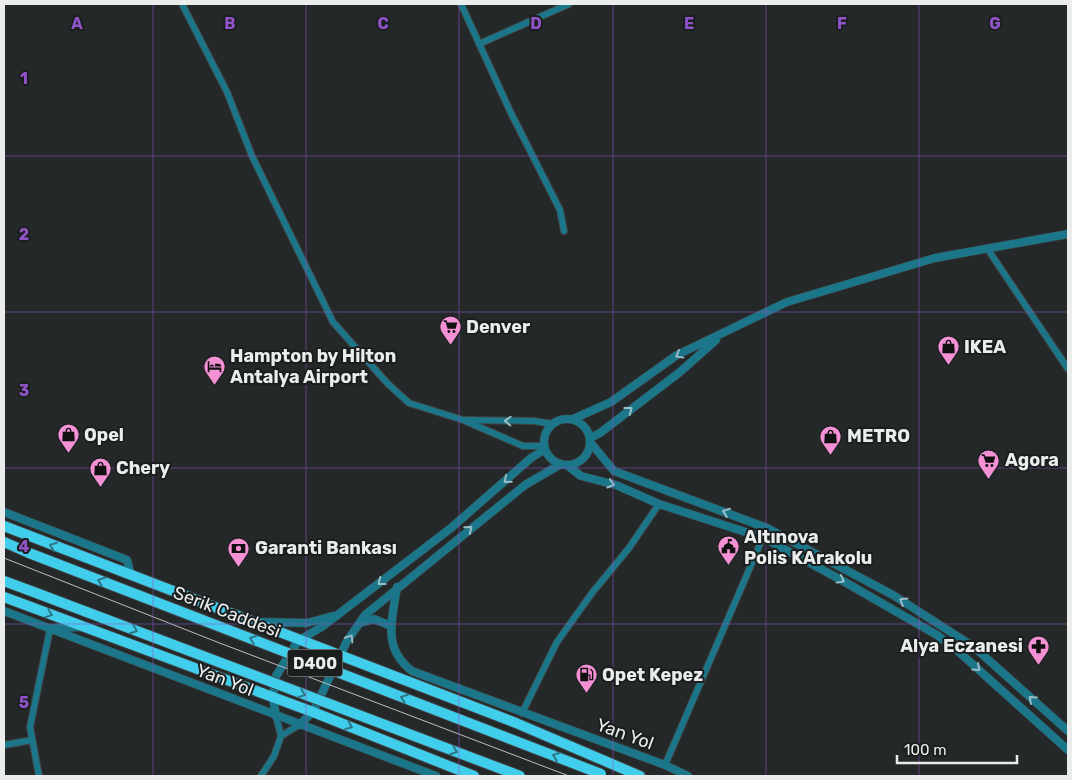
<svg xmlns="http://www.w3.org/2000/svg" width="1072" height="780" font-family="Rubik,sans-serif">
<style>
.lines{fill:none;stroke-linecap:round;stroke-linejoin:round}
.minor-casing{stroke:#414444;stroke-width:8}
.tertiary-casing{stroke:#414444;stroke-width:9}
.trunk-casing{stroke:#414444;stroke-width:12}
.minor{stroke:#1c768a;stroke-width:6}
.tertiary{stroke:#1c768a;stroke-width:8}
.trunk{stroke:#41cdec;stroke-width:10}
.tram{stroke:#bcbebe;stroke-width:1}
.trunk-bridge-casing{stroke:#414444;stroke-width:12;stroke-linecap:butt}
.trunk-bridge{stroke:#41cdec;stroke-width:10}
.oneway{stroke:#98bdc5}
.oneway2{stroke:#2e7686}
.grid{fill:none;stroke:#9153c8;stroke-width:1;stroke-opacity:0.55}
.labels{text-anchor:middle;stroke-width:4;stroke-linejoin:round;paint-order:stroke}
.shield{fill:#1b1e1f;stroke:#adafaf;stroke-width:1}
.shield-label{font-size:16px;font-weight:bold;fill:#ebeded}
.poi-label{font-size:18px;font-weight:bold;fill:#ebeded;stroke:#1b1e1f;text-anchor:start}
.street-label{font-size:18px;fill:#ebeded;stroke:#1b1e1f}
.grid-label{font-size:16px;text-anchor:middle;font-weight:bold;fill:#9153c8;stroke:#1b1e1f;stroke-width:4;stroke-linejoin:round;paint-order:stroke}
</style>
<rect width="100%" height="100%" fill="#252828"/>
<g class="lines">
<defs>
<g id="minor">
<path d="M182,4L227,92L252,156L333,322L388,384L409,403L463,420L523,446H544"/>
<path d="M461,4L510,111L560,210L564,231"/>
<path d="M479,44L569,4"/>
<path d="M987,248L1068,369"/>
<path d="M467,420L534,421L553,424"/>
<path d="M522,713L557,642L592,593L629,548L659,504"/>
<path d="M281,736L299,725"/>
<path d="M4,745L32,740"/>
<path d="M665,765L767,528"/>
<path d="M39,776L30,727L50,629"/>
<path d="M261,776L274,756L281,736L276,716"/>
</g>
<g id="tertiary">
<path d="M573,419L611,402L677,355L787,302L935,258L1068,234"/>
<circle cx="567" cy="442" r="23"/>
<path d="M590,438L600,433L680,372L716,340"/>
<path d="M590,442L614,471L767,528L893,595L974,647L1068,731"/>
<path d="M567,465L581,476L616,485L659,504L764,538L843,581L937,635L959,652L1068,750"/>
<path d="M4,512L127,560L131,576"/>
<path d="M397,587C392,620 382,648 412,671L665,765L688,776"/>
<path d="M4,611L436,776"/>
<path d="M261,622L307,623L333,616"/>
<path d="M360,623L374,619L391,626"/>
<path d="M54,628L80,627"/>
<path d="M276,716L273,698L276,676L298,641L323,626L451,528L531,458L545,449"/>
<path d="M299,725L313,712L347,641L365,615L525,485L561,464"/>
</g>
<g id="trunk">
<path d="M4,526L516,723L640,776"/>
<path d="M4,542L29,553"/>
<path d="M4,581L39,594"/>
<path d="M4,597L313,712L474,776"/>
</g>
</defs>
<!-- minor casing -->
<use href="#minor" class="minor-casing"/>
<!-- tertiary casing -->
<use href="#tertiary" class="tertiary-casing"/>
<!-- trunk casing -->
<use href="#trunk" class="trunk-casing"/>
<!-- minor -->
<use href="#minor" class="minor"/>
<!-- tertiary -->
<use href="#tertiary" class="tertiary"/>
<!-- trunk -->
<use href="#trunk" class="trunk"/>
<!-- tram -->
<path class="tram" d="M4,558L217,642L569,776"/>
<defs>
<g id="trunk-bridge">
<path d="M29,553L601,774"/>
<path d="M39,594L520,776"/>
</g>
</defs>
<!-- trunk-bridge casing -->
<use href="#trunk-bridge" class="trunk-bridge-casing"/>
<!-- trunk-bridge -->
<use href="#trunk-bridge" class="trunk-bridge"/>
</g>
<!-- one-way arrows -->
<defs><path id="oneway-chevron" d="M-2-3.5L2.5 0L-2 3.5" fill="none" stroke-width="1.6" stroke-linecap="round" stroke-linejoin="round" transform="scale(1.25)"/></defs>
<g class="oneway">
<use href="#oneway-chevron" transform="translate(679 355) rotate(151)"/>
<use href="#oneway-chevron" transform="translate(629 410) rotate(-37)"/>
<use href="#oneway-chevron" transform="translate(508 421) rotate(-178)"/>
<use href="#oneway-chevron" transform="translate(507 480) rotate(140)"/>
<use href="#oneway-chevron" transform="translate(611 484) rotate(17)"/>
<use href="#oneway-chevron" transform="translate(726 512) rotate(-159)"/>
<use href="#oneway-chevron" transform="translate(469 529) rotate(-39)"/>
<use href="#oneway-chevron" transform="translate(841 580) rotate(29)"/>
<use href="#oneway-chevron" transform="translate(381 582) rotate(142)"/>
<use href="#oneway-chevron" transform="translate(903 601) rotate(-148)"/>
<use href="#oneway-chevron" transform="translate(350 638) rotate(-58)"/>
<use href="#oneway-chevron" transform="translate(977 668) rotate(42)"/>
<use href="#oneway-chevron" transform="translate(1032 699) rotate(-138)"/>
</g>
<g class="oneway2">
<use href="#oneway-chevron" transform="translate(53 546) rotate(-159)"/>
<use href="#oneway-chevron" transform="translate(101 581) rotate(-159)"/>
<use href="#oneway-chevron" transform="translate(49 614) rotate(21)"/>
<use href="#oneway-chevron" transform="translate(134 630) rotate(21)"/>
<use href="#oneway-chevron" transform="translate(253 639) rotate(-159)"/>
<use href="#oneway-chevron" transform="translate(302 694) rotate(21)"/>
<use href="#oneway-chevron" transform="translate(404 698) rotate(-159)"/>
<use href="#oneway-chevron" transform="translate(349 726) rotate(22)"/>
<use href="#oneway-chevron" transform="translate(454 751) rotate(21)"/>
<use href="#oneway-chevron" transform="translate(556 756) rotate(-159)"/>
</g>
<!-- grid -->
<path class="grid" d="M153,4V776M306,4V776M459,4V776M613,4V776M766,4V776M919,4V776M4,156H1068M4,312H1068M4,468H1068M4,624H1068"/>
<!-- icons -->
<defs>
<symbol id="supermarket-pin" viewBox="-11 -11 22 30"><path d="M0 17L-7.5 6A9.5 9.5 0 1 1 7.5 6Z" fill="#f491d4" stroke="#1b1e1f"/><path d="M-6-5.5h2.5l.6 2H6L4.5 2H-2.5L-4.4-4H-6ZM-1.5 3.2a1.3 1.3 0 1 0 .1 0ZM3 3.2a1.3 1.3 0 1 0 .1 0Z" fill="#111"/></symbol>
<symbol id="shop-pin" viewBox="-11 -11 22 30"><path d="M0 17L-7.5 6A9.5 9.5 0 1 1 7.5 6Z" fill="#f491d4" stroke="#1b1e1f"/><path d="M-5-2.5h2.3a2.7 3.5 0 0 1 5.4 0H5L5.5 6h-11ZM-1.5-2.5h3a1.5 2.3 0 0 0-3 0Z" fill="#111"/></symbol>
<symbol id="hotel-pin" viewBox="-11 -11 22 30"><path d="M0 17L-7.5 6A9.5 9.5 0 1 1 7.5 6Z" fill="#f491d4" stroke="#1b1e1f"/><path d="M-6-4.5h1.5V1H6V5H4.5V3h-9V5H-6ZM-4 0a1.8 1.8 0 1 1 3.6 0ZM.5 0V-2.5h3Q6-2.5 6 0Z" fill="#111"/></symbol>
<symbol id="civic-pin" viewBox="-11 -11 22 30"><path d="M0 17L-7.5 6A9.5 9.5 0 1 1 7.5 6Z" fill="#f491d4" stroke="#1b1e1f"/><path d="M-.6-6.5H3V-4.5H.6V-3L4-1V1h2V6H-6V1h2V-1L-.6-3ZM-1.2 2.5V6h2.4V2.5Z" fill="#111"/></symbol>
<symbol id="bank-pin" viewBox="-11 -11 22 30"><path d="M0 17L-7.5 6A9.5 9.5 0 1 1 7.5 6Z" fill="#f491d4" stroke="#1b1e1f"/><path d="M-6-4H6V4H-6ZM0-2.3a2.3 2.3 0 1 0 0 4.6a2.3 2.3 0 1 0 0-4.6Z" fill="#111"/></symbol>
<symbol id="pharmacy-pin" viewBox="-11 -11 22 30"><path d="M0 17L-7.5 6A9.5 9.5 0 1 1 7.5 6Z" fill="#f491d4" stroke="#1b1e1f"/><path d="M-2-6h4v4h4v4h-4v4h-4v-4h-4v-4h4Z" fill="#111"/></symbol>
<symbol id="fuel-pin" viewBox="-11 -11 22 30"><path d="M0 17L-7.5 6A9.5 9.5 0 1 1 7.5 6Z" fill="#f491d4" stroke="#1b1e1f"/><path d="M-5.5-6h7V0h2V4h1.3V-2.5L3-4.5l.8-.8L6-3V5H2.5V1h-1V6h-7ZM-4.2-4.7v3.2H.2V-4.7Z" fill="#111"/></symbol>
</defs>
<g fill-rule="evenodd">
<use href="#supermarket-pin" x="438" y="314" width="25" height="34"/>
<use href="#shop-pin" x="936" y="334" width="25" height="34"/>
<use href="#hotel-pin" x="202" y="354" width="25" height="34"/>
<use href="#shop-pin" x="56" y="422" width="25" height="34"/>
<use href="#shop-pin" x="818" y="424" width="25" height="34"/>
<use href="#supermarket-pin" x="976" y="448" width="25" height="34"/>
<use href="#shop-pin" x="88" y="456" width="25" height="34"/>
<use href="#civic-pin" x="716" y="534" width="25" height="34"/>
<use href="#bank-pin" x="226" y="536" width="25" height="34"/>
<use href="#pharmacy-pin" x="1026" y="634" width="25" height="34"/>
<use href="#fuel-pin" x="574" y="662" width="25" height="34"/>
</g>
<g class="labels">
<!-- shield labels -->
<rect class="shield" x="287.5" y="649.5" width="55" height="27" rx="4"/>
<g class="shield-label">
<text x="315" y="669">D400</text>
</g>
<!-- poi labels -->
<g class="poi-label">
<text x="466" y="333">Denver</text>
<text x="964" y="353">IKEA</text>
<text x="230" y="362">Hampton by Hilton<tspan x="230" dy="21">Antalya Airport</tspan></text>
<text x="84" y="441">Opel</text>
<text x="847" y="442">METRO</text>
<text x="1005" y="466">Agora</text>
<text x="116" y="474">Chery</text>
<text x="744" y="543">Altınova<tspan x="744" dy="21">Polis KArakolu</tspan></text>
<text x="255" y="554">Garanti Bankası</text>
<text x="1023" y="652" text-anchor="end">Alya Eczanesi</text>
<text x="602" y="681">Opet Kepez</text>
</g>
<!-- street labels -->
<g class="street-label">
<text transform="translate(227 612) rotate(21)" y="6">Serik Caddesi</text>
<text transform="translate(225 680) rotate(21)" y="6">Yan Yol</text>
<text transform="translate(625 734) rotate(20)" y="6">Yan Yol</text>
</g>
</g>
<g class="grid-label">
<text x="77" y="29">A</text>
<text x="230" y="29">B</text>
<text x="383" y="29">C</text>
<text x="536" y="29">D</text>
<text x="689" y="29">E</text>
<text x="842" y="29">F</text>
<text x="995" y="29">G</text>
<text x="24" y="84">1</text>
<text x="24" y="240">2</text>
<text x="24" y="396">3</text>
<text x="24" y="552">4</text>
<text x="24" y="708">5</text>
</g>
<!-- border -->
<rect width="1072" height="780" fill="none" stroke="#ebeded" stroke-width="10"/>
<!-- scale -->
<path d="M897 755v8h120v-8" fill="none" stroke="#ebeded" stroke-width="2.5"/>
<text x="904" y="755" font-size="15" fill="#ebeded" stroke="#1b1e1f" stroke-width="4" paint-order="stroke">100 m</text>
</svg>
